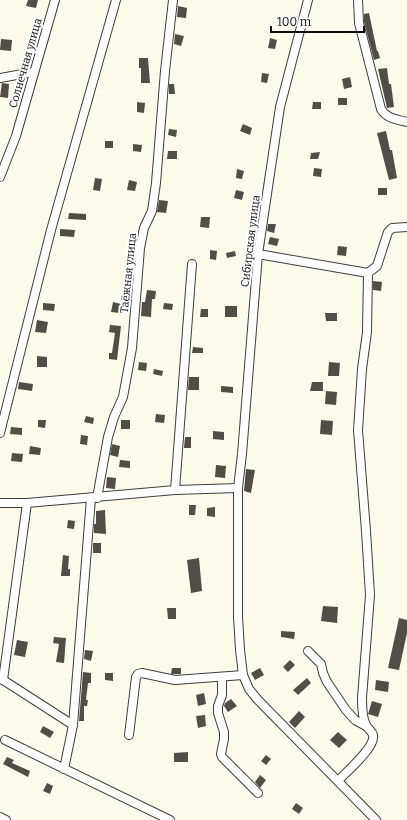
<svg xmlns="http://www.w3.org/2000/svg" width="407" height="820" font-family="Bitter,serif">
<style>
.building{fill:#534d48}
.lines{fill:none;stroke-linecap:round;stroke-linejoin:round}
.minor-casing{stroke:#3e3e3e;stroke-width:10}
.minor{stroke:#fff;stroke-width:8}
.labels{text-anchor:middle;stroke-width:4;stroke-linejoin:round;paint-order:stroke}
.street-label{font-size:11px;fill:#0b0b0b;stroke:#fff}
</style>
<rect width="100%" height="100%" fill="#fefbeb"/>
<!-- building -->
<g class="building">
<path d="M28,0H38L36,8L26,6Z"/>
<path d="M178,6L187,8L186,18L177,17Z"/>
<path d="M369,13L377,51H378L380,58L374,60L364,22V14Z"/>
<path d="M175,34L184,36L181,46L174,44Z"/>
<path d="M270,38L277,40L275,49L268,48Z"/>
<path d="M1,39L12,40L11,51L0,50Z"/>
<path d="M139,58H148L150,83H141V68H139Z"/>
<path d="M387,68L389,84H391L394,107L387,108L378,69Z"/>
<path d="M262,73L269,74L267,83L261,82Z"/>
<path d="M350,77L352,87L344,89L342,79Z"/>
<path d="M2,83L9,84L8,98L0,97Z"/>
<path d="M169,84H174L175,94H169Z"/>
<rect x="338" y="98" width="9" height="7"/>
<path d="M137,102L145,103L144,113L137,112Z"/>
<path d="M313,102H321V109H312Z"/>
<path d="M243,124L252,128L250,135L240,131Z"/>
<path d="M169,129L177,130L176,137L168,135Z"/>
<path d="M386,131L390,150H392L397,178L389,180L377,133Z"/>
<rect x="105" y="141" width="8" height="7"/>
<path d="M133,144L142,145L141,152L133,151Z"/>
<path d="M168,151H177V159H167Z"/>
<path d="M320,152L318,159H310L311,153Z"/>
<path d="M314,168L322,169L321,177L313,176Z"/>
<path d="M237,169L244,171L242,179L236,178Z"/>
<path d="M95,178L102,179L100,191L93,190Z"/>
<path d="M129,180L137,182L135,191L127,190Z"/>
<rect x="378" y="188" width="9" height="7"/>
<path d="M236,190L244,192L242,200L234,198Z"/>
<path d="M159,200L168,201L166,213L157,212Z"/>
<path d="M69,213L86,214V220L68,219Z"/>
<path d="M201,217H210L209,228L200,227Z"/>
<path d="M268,224H276L274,233L267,231Z"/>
<path d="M60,229L75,230L74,237L60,236Z"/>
<path d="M270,237L279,239L277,246L268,244Z"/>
<path d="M338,246L347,247L346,256L337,255Z"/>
<path d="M210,250L217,251L216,260L210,259Z"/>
<path d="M235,251L236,256L227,258L226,253Z"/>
<path d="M373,281L382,282L381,291L373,290Z"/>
<path d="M147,290L156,291L155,299H152L151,317L141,316L142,302H145Z"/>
<path d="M113,302L121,304L120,313L111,312Z"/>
<path d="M43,303L55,304L54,311L43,310Z"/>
<path d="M164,303L173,304L172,310L163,309Z"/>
<rect x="225" y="306" width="12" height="11"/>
<path d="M201,309H208V317H200Z"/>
<path d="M325,313H337V321H326Z"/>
<path d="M37,320L48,322L46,333L35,332Z"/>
<path d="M110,325L121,326L117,360L109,359V353H112L115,333L109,332Z"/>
<path d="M193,347L203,348V353H192Z"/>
<path d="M37,356L47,357V367H37Z"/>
<path d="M139,362L147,363L146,371L138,370Z"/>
<path d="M329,362L340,363L339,376H328Z"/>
<path d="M154,369L163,371L162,376L153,374Z"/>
<path d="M189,377H199V390H188Z"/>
<path d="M19,382L33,384L32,391L18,389Z"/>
<path d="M312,382H323V391H310Z"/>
<path d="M221,386L233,387V393L221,392Z"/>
<path d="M326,391L337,392L336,405L325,404Z"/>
<path d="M156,414L165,415L164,423L155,422Z"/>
<path d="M86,416L94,418L93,424L84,422Z"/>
<path d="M38,420H46L45,428L38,427Z"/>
<rect x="121" y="420" width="9" height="9"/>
<path d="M321,420L333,421L332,435L320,434Z"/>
<path d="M11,427L22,428V435L10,434Z"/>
<path d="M213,431L224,432V440L213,439Z"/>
<path d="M81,435L88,436L87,445L80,444Z"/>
<path d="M185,437H191V448H184Z"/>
<path d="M112,444L120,446L118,457L110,455Z"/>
<path d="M30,446L41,448L40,455L29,454Z"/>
<path d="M12,453L23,454L22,462L11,461Z"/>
<path d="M120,460L130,461V468L119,467Z"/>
<path d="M216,465L226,466L225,478L215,477Z"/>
<path d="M246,469L255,470L251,493L244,491Z"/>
<path d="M107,477L116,478L115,489L106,488Z"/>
<path d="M189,505H196L195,515H189Z"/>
<path d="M215,507V517L207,516V508Z"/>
<path d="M105,510L106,534L94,533V524H96V511Z"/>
<path d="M68,520L75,521L74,529L67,528Z"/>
<rect x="93" y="543" width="8" height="10"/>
<path d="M63,555L69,556L68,569H70V576H61Z"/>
<path d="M199,558L202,591L191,593L187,560Z"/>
<path d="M323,606L338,607L337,623L321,621Z"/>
<path d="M167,608H176V619H168Z"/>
<path d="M399,618L407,620V633L399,670L388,668Z"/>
<path d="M281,631L295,632L294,639L281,637Z"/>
<path d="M54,637L66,638L64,663L56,662L59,644L53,643Z"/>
<path d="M17,640L28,642L25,657L14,655Z"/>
<path d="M85,650L93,651L91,661L84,659Z"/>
<path d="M290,660L295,665L288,672L283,667Z"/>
<path d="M172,668H181V674H171Z"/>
<path d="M260,668L264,675L255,680L251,673Z"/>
<path d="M83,672L91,673V683H88L86,700H88L87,706H84V721H79Z"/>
<path d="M105,673H113V681L105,680Z"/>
<path d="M307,678L311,683L298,695L293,690Z"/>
<path d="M376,680L389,682L388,692L375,690Z"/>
<path d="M204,693L206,704L198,706L196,695Z"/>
<path d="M231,699L237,706L228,712L224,706L225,703Z"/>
<path d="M372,701L382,704L378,717L368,714Z"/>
<path d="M299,711L305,717L295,728L289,722Z"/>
<path d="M205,715L206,726L198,728L196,716Z"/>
<path d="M43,726L54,732L50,738L40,732Z"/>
<path d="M338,732L347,740L339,748L330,740Z"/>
<path d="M188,752V762H174V753Z"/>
<path d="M266,755L271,759L266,765L261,761Z"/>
<path d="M7,757L14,760L12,763L30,771L28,777L3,764Z"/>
<path d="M260,775L266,780L260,788L255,782Z"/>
<path d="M47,783L53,786L50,794L43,791Z"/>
<path d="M296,803L303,808L299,814L292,809Z"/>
</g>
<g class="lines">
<defs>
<g id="minor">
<path d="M308,0L280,107L258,254L242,454L238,488V617L240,650L243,675L249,689L258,700L376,820"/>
<path d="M358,0L359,23L381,109C387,119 396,119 407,122"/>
<path d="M0,78L33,72"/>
<path d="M0,177L16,136L55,0"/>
<path d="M258,254L368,273"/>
<path d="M0,433L51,230L116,0"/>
<path d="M175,490L192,264"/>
<path d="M97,498L108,437L114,417L123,397L132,348L140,248L144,228L152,211L156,183L165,71L173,0"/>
<path d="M0,503H27L175,490L238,488"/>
<path d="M308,651L321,664L323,673L327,682L346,710L355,720L366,726"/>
<path d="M0,678L73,725"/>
<path d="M222,678V695L218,706V713L224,732V739L221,754L222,757L258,793"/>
<path d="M3,680L27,503"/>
<path d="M129,735L136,677L138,674L142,673L175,680L243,675"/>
<path d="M5,740L170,820"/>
<path d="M64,769L73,725L91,498"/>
<path d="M338,781C346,772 376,747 373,735C372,731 368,729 366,725C362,718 362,706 362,698L370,595L366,531L358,430L362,369L367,332L368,273L377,266L388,232L392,228L407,227"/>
<path d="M0,817L6,820"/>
</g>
</defs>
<!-- minor casing -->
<use href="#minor" class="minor-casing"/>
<!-- minor -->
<use href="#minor" class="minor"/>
</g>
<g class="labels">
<!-- street labels -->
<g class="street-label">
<text transform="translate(25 63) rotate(-74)" y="4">Солнечная улица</text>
<text transform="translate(250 241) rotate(-83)" y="4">Сибирская улица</text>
<text transform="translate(128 273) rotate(-84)" y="4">Таёжная улица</text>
</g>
</g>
<!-- scale -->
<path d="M271 26v6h93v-6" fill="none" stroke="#0b0b0b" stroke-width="2"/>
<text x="277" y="26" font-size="12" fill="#0b0b0b" stroke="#ffffff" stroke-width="3" paint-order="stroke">100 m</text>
</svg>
